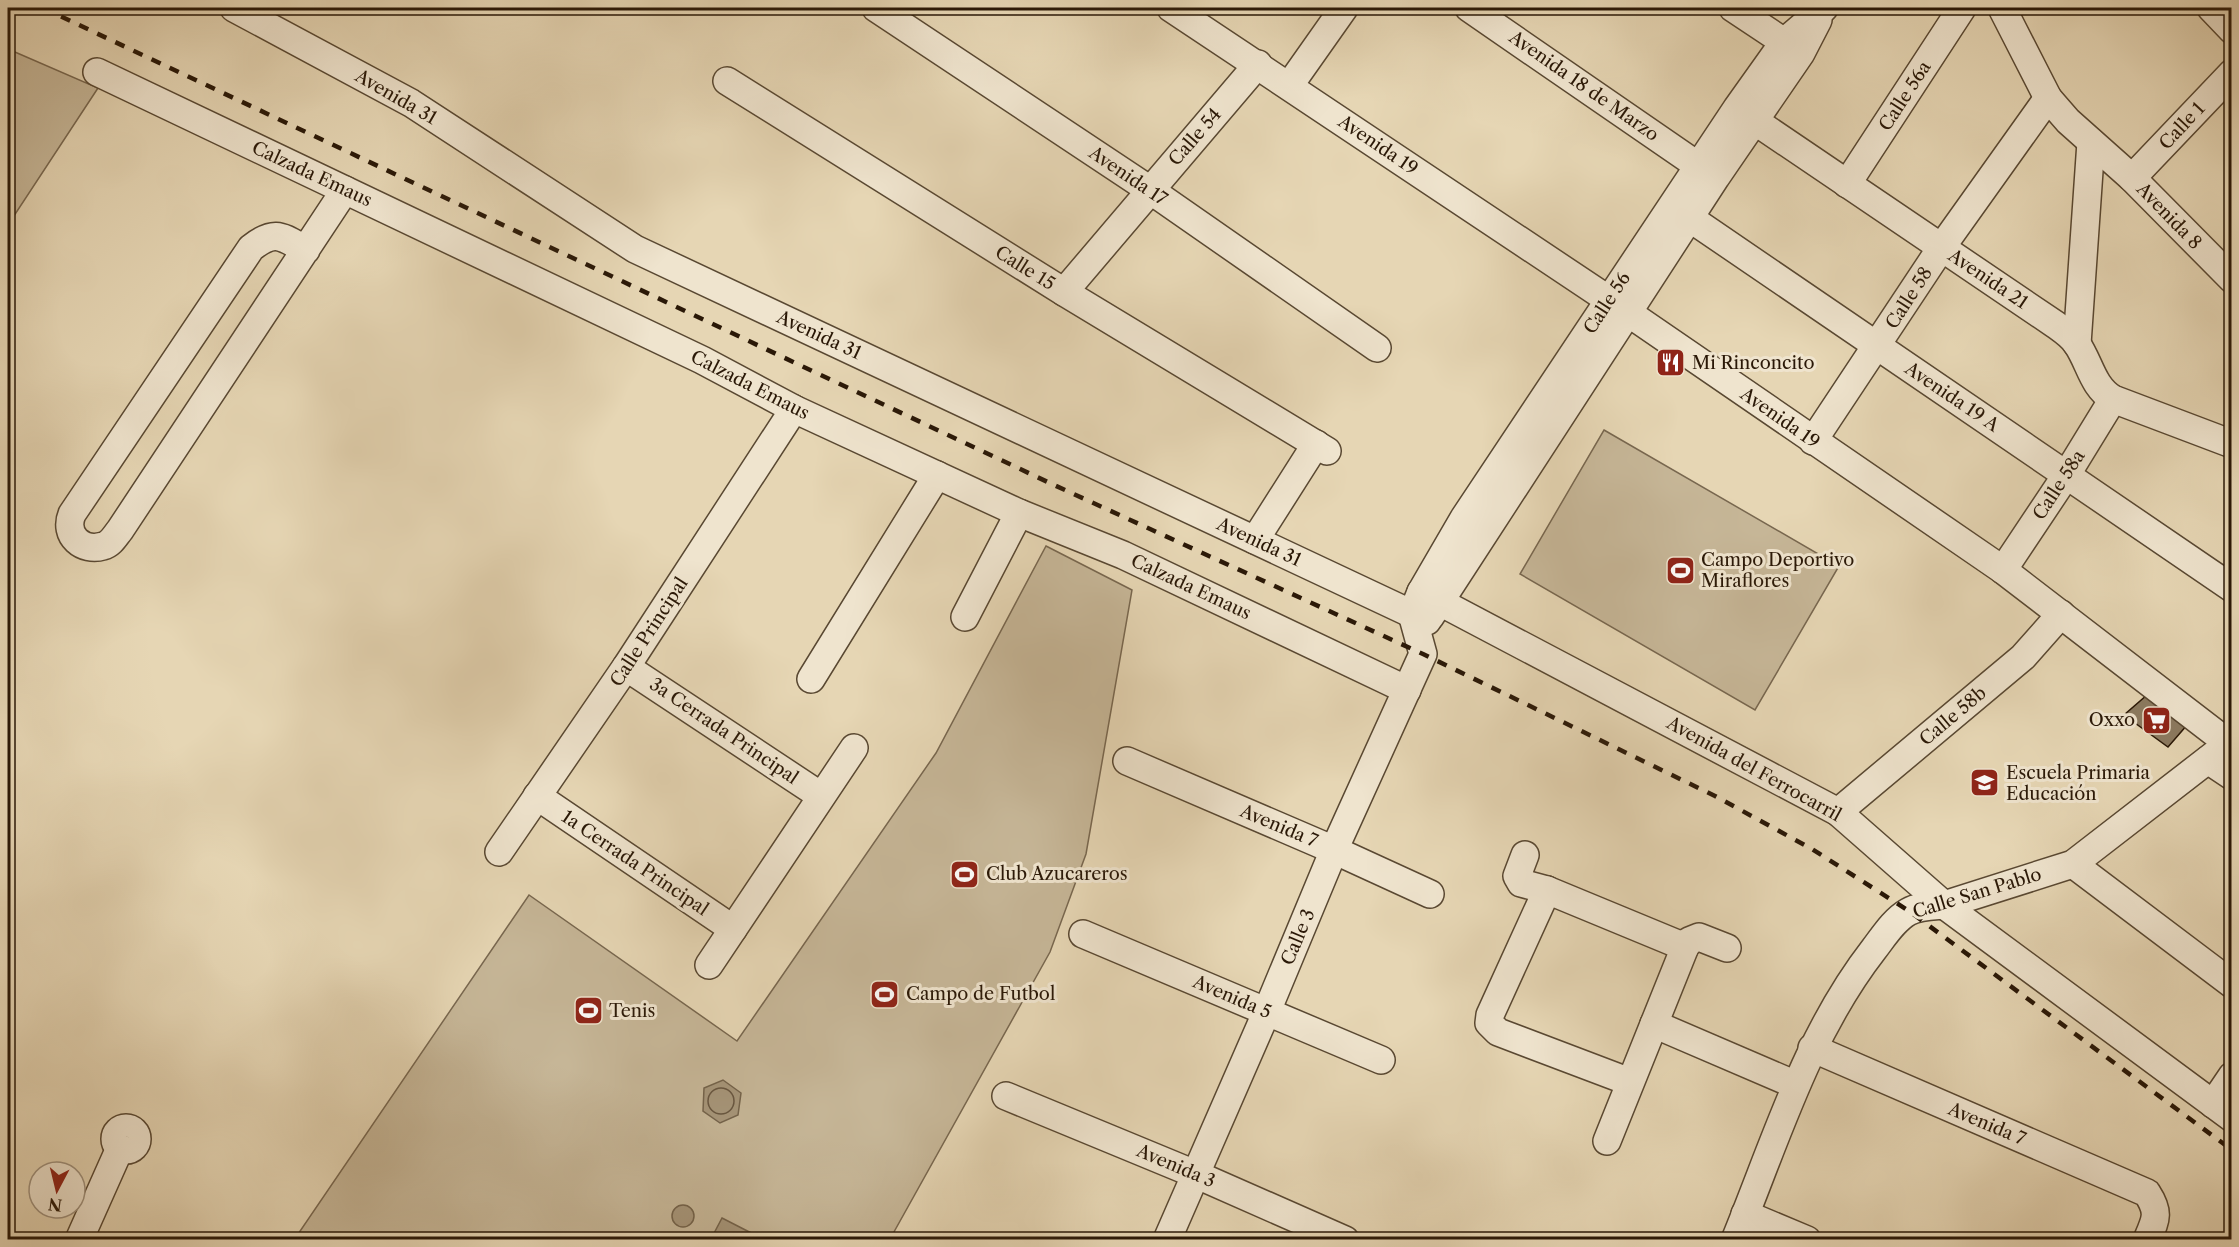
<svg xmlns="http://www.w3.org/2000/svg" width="2239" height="1247" font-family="'Libre Caslon Text',serif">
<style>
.green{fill:#c6b697;stroke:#78674f;stroke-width:1.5}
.water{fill:#a69579;stroke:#74634b;stroke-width:1.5}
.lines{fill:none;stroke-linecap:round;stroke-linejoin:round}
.shore{stroke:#685640;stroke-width:1.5}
.building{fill:#8c7b61;stroke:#2a1807;stroke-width:1.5}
.minor-casing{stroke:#594832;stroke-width:30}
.minor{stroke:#efe4ce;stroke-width:27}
.rail{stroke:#2a1807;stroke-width:4.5;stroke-dasharray:10 10;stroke-linecap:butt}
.labels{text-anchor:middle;stroke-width:6;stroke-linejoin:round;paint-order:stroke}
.street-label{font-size:18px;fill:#2a1807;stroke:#efe4ce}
.poi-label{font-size:18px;fill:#2a1807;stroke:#efe4ce;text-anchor:start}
</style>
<rect width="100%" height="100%" fill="#e6d6b4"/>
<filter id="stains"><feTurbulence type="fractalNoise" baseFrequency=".00333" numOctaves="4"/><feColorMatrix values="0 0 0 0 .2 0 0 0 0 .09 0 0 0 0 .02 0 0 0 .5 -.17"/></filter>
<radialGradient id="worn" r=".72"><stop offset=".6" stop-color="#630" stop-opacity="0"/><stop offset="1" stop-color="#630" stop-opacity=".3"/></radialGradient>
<!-- green -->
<g class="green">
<path d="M8,49L98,88L8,225Z"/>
<path d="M1604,430L1839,566L1755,710L1520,574Z"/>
<path d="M1046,546L1132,590L1086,854L1050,952L890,1239L294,1240L529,895L737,1041L936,753Z"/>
</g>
<!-- water -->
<g class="water">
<path d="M723,1080L741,1093L738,1115L720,1123L703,1111L704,1088Z"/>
<circle cx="683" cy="1216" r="11"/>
<path d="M722,1218L763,1239H711Z"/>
</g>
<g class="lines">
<!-- shore -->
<circle class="shore" cx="721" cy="1101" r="13"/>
</g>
<!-- building -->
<path class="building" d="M2147,695L2187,725L2168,747L2124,715Z"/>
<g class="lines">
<defs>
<g id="minor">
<path d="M234,8L411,103L635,249L1427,621"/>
<path d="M876,8L1150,190L1377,348"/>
<path d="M1171,8L1627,312L2003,570L2228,743"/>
<path d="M1469,8L1697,165"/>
<path d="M1733,8L1799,52"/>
<path d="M2002,8L2048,98L2068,121L2132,178L2232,279"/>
<path d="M2211,8L2232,30"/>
<path d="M97,72L702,360L794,409L1019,513L1123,555L1407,690"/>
<path d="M727,81L1064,292L1327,451"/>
<path d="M1289,86L1344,8"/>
<path d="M1740,111L2056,325C2063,330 2072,336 2077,344C2090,363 2092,386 2113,399L2232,444"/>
<path d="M2132,178L2232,73"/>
<path d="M1847,184L1962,8"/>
<path d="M1675,208L2232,588"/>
<path d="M306,250C281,236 275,229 251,248L72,514C63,536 83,552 103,546C111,544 115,536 120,530L345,190"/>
<path d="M1064,292L1258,64"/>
<path d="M2077,344L2091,142"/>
<path d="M1813,441L1941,248L2048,98"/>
<path d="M1255,540L1316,444"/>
<path d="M2003,570L2067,474L2113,399"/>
<path d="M1421,592L1838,812L1944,905L2232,1118"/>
<path d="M965,617L1019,513"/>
<path d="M1430,617L1716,177L1801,53L1818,20"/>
<path d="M626,667L821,796"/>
<path d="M811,679L937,475"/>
<path d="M2208,760L2232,776"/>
<path d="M1127,761L1334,850L1430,894"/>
<path d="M537,796L733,929"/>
<path d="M1838,812L2023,657L2061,614"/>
<path d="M499,852L626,667L794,409"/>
<path d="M1525,855L1517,876L1521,883L1547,890L1685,947"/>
<path d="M2073,864L2232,984"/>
<path d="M1547,890L1490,1015L1489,1023L1498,1032L1630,1082"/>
<path d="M1083,934L1381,1060"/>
<path d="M709,965L854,748"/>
<path d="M1654,1024L1796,1085"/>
<path d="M1812,1048L2147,1193C2160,1213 2156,1219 2147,1240"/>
<path d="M1006,1096L1195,1174L1345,1240"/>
<path d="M2213,1104L2232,1076"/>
<circle cx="126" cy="1139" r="11"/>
<path d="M1607,1141L1685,947L1689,941L1699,937L1727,948"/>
<path d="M1745,1214L1807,1240"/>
<path d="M79,1240L120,1148"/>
<path d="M1167,1240L1267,1011L1334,850L1423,654L1412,614L1421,592L1464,518L1737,108L1784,42L1824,8"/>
<path d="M1735,1240C1776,1140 1807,1035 1874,949C1884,936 1894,920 1908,912C1918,906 1932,906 1944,905L2073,864L2232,741"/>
</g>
</defs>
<!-- minor casing -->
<use href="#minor" class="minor-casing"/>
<!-- minor -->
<use href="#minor" class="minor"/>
<!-- rail -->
<path class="rail" d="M43,8L1054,485L1423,654L1715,796L1812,849L1909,911L2232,1150"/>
</g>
<!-- icons -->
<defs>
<symbol id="restaurant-square" viewBox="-11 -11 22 22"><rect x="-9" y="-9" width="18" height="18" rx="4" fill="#8f2418" stroke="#efe4ce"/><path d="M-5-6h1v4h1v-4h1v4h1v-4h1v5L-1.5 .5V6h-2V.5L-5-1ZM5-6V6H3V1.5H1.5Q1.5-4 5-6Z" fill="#fff"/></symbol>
<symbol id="stadium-square" viewBox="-11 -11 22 22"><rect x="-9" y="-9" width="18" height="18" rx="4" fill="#8f2418" stroke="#efe4ce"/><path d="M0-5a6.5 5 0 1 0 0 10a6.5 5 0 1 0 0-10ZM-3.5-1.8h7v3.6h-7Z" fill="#fff"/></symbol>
<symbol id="supermarket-square" viewBox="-11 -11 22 22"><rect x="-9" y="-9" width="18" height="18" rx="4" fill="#8f2418" stroke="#efe4ce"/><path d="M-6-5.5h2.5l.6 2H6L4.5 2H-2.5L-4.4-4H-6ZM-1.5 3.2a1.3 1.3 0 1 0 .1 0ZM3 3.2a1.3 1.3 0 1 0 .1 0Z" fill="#fff"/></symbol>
<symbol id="school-square" viewBox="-11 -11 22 22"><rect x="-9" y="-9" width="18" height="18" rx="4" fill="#8f2418" stroke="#efe4ce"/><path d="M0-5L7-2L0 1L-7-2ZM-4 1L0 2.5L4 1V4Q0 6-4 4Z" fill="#fff"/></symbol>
</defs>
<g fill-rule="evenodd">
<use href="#restaurant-square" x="1654" y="346" width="33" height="33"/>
<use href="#stadium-square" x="1664" y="554" width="33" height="33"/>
<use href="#supermarket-square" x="2140" y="704" width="33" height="33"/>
<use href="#school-square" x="1968" y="766" width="33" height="33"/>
<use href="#stadium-square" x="948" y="858" width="33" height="33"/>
<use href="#stadium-square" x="868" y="978" width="33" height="33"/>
<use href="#stadium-square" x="572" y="994" width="33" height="33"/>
</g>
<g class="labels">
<!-- street labels -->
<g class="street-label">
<text transform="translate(1584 86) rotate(35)" y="6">Avenida 18 de Marzo</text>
<text transform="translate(1905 96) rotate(-57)" y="6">Calle 56a</text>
<text transform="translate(396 97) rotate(30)" y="6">Avenida 31</text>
<text transform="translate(2182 126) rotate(-47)" y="6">Calle 1</text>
<text transform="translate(1195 137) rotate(-49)" y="6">Calle 54</text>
<text transform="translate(1378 145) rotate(34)" y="6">Avenida 19</text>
<text transform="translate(312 174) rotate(25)" y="6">Calzada Emaus</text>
<text transform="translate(1128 176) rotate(34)" y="6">Avenida 17</text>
<text transform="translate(2169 216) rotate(46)" y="6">Avenida 8</text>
<text transform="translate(1025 268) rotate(32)" y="6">Calle 15</text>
<text transform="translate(1988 279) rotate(34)" y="6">Avenida 21</text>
<text transform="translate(1909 298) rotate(-57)" y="6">Calle 58</text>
<text transform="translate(1607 303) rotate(-57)" y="6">Calle 56</text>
<text transform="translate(819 335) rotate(25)" y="6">Avenida 31</text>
<text transform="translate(750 385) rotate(27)" y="6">Calzada Emaus</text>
<text transform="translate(1952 397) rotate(34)" y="6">Avenida 19 A</text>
<text transform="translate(1780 418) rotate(35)" y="6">Avenida 19</text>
<text transform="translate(2059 485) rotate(-57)" y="6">Calle 58a</text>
<text transform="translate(1259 542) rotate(25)" y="6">Avenida 31</text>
<text transform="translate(1191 587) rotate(25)" y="6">Calzada Emaus</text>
<text transform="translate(649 632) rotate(-57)" y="6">Calle Principal</text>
<text transform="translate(1953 716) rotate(-40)" y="6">Calle 58b</text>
<text transform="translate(724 731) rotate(34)" y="6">3a Cerrada Principal</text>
<text transform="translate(1754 769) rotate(29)" y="6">Avenida del Ferrocarril</text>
<text transform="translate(1279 826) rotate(23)" y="6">Avenida 7</text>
<text transform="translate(635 863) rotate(34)" y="6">1a Cerrada Principal</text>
<text transform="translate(1977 893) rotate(-17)" y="6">Calle San Pablo</text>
<text transform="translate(1298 937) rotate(-67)" y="6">Calle 3</text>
<text transform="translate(1232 997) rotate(23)" y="6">Avenida 5</text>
<text transform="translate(1987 1124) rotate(23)" y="6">Avenida 7</text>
<text transform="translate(1176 1166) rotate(23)" y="6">Avenida 3</text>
</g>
<!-- poi labels -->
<g class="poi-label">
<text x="1692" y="369">Mi Rinconcito</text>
<text x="1701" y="566">Campo Deportivo<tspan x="1701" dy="21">Miraflores</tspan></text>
<text x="2135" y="726" text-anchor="end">Oxxo</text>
<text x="2006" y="779">Escuela Primaria<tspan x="2006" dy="21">Educación</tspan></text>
<text x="986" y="880">Club Azucareros</text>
<text x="906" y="1000">Campo de Futbol</text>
<text x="609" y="1017">Tenis</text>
</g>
</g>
<!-- margin -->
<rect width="2239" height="1247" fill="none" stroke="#e6d6b4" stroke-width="30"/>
<rect x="9" y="9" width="2221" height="1229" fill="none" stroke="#2a1807" stroke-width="3"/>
<rect x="15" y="15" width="2209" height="1217" fill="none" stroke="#2a1807" stroke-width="1.5"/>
<!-- north arrow -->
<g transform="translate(57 1190) rotate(187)"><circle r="28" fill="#efe4ce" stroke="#a0927e" stroke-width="1.5"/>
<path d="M0-4.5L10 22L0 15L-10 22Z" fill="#8f2418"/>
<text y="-9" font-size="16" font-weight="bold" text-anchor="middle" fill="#2a1807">N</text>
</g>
<rect width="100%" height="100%" filter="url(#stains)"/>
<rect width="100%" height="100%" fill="url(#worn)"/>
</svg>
